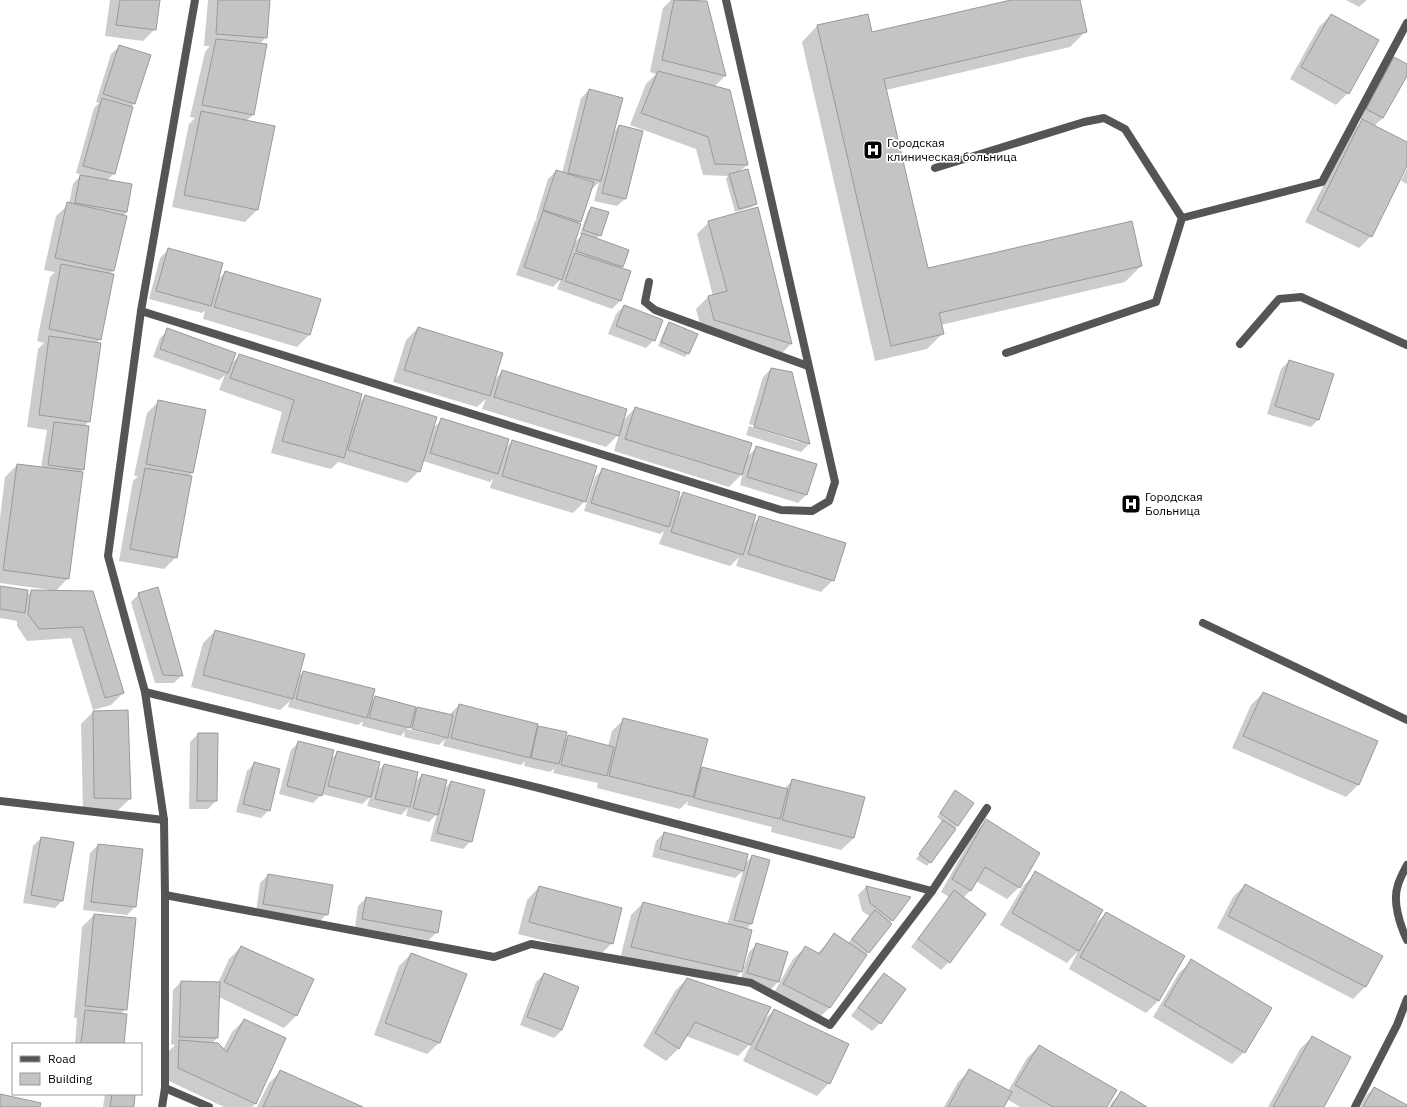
<svg xmlns="http://www.w3.org/2000/svg" width="1407" height="1107" font-family="'IBM Plex Sans',sans-serif">
<style>
.shadow{fill:#0003;fill-rule:evenodd}
.building{fill:#c4c4c4;stroke:#999}
.lines{fill:none;stroke-linecap:round;stroke-linejoin:round}
.service{stroke:#555;stroke-width:8}
.minor{stroke:#555;stroke-width:8}
.labels{text-anchor:middle;stroke-width:3.5;stroke-linejoin:round;paint-order:stroke}
.poi-label{font-size:12px;fill:#000;stroke:#fff;text-anchor:start}
</style>
<rect width="100%" height="100%" fill="#fff"/>
<!-- shadow -->
<g class="shadow">
<path d="M110,0H159L155,29L143,41L105,36Z"/>
<path d="M208,0H269L266,37L259,45L253,115L246,121L257,210L245,222L172,207L189,124L195,118L190,117L205,52L210,46H204Z"/>
<path d="M671,0H696L706,2L725,76L714,87L747,165L739,172L756,204L752,207L735,212L726,179L728,176L703,175L696,149L630,125L646,84L656,74L650,72L663,8Z"/>
<path d="M1015,0H1079L1086,31L1070,47L886,90L927,269L1141,266L1125,282L941,325L943,333L927,349L875,361L802,42L817,26L871,33Z"/>
<path d="M1346,0H1367L1359,7Z"/>
<path d="M1331,15L1348,93L1336,105L1290,79L1319,27Z"/>
<path d="M120,46L149,56L134,104L130,108H132L114,174L107,180L127,212L123,216L114,270L109,274L100,339L96,343L89,421L84,427L83,469L79,473L68,578L56,591L93,592L123,693L111,705L93,710L71,638L27,641L17,626V621L0,618V587L26,596L32,591H51V590L0,583V518L5,477L17,465L41,468L47,430L27,427L38,349L44,343L37,341L50,277L55,272L44,270L56,216L69,204L73,184L81,175L76,173L94,108L99,103L96,102L111,54Z"/>
<path d="M1394,58L1407,65V74L1383,118L1374,126L1407,143V164L1371,236L1359,248L1305,222L1350,133L1363,120L1359,118L1386,66Z"/>
<path d="M589,90L613,133L619,126L626,198L617,206L594,201L599,182L592,189L591,188L580,222L578,224L573,244L582,235L580,234L588,211L592,208L600,235L596,239L622,267L620,269V301L612,309L557,289L561,279L553,287L516,275L535,221L537,219L536,218L548,179L556,171L562,173L581,98Z"/>
<path d="M1407,169V184L1401,181Z"/>
<path d="M758,208L791,344L779,356L702,332L696,309L708,297L713,296L697,234L709,222Z"/>
<path d="M168,250L217,281L225,272L309,335L297,347L203,319L205,310L202,313L149,299L160,258Z"/>
<path d="M624,306L654,340L646,348L608,334L616,314Z"/>
<path d="M669,323L688,353L685,357L658,346L666,327Z"/>
<path d="M418,328L494,380L503,371L622,422L635,408L747,457L757,447L815,465L806,495L798,503L740,485L743,473L729,487L614,451L619,434L606,447L482,409L486,399L477,407L393,382L406,340Z"/>
<path d="M168,330L230,365L240,355L359,403L365,396L432,429L442,420L505,449L512,441L585,501L573,513L490,488L493,478L490,482L423,461L419,471L407,483L338,462L331,469L271,453L282,412L219,390L225,375L219,380L153,357L160,338Z"/>
<path d="M1289,361L1319,419L1311,427L1267,414L1281,369Z"/>
<path d="M771,369L791,373L809,444L801,452L746,435L749,426L799,442V440L749,424L763,377Z"/>
<path d="M159,401L192,473L188,476L176,557L164,569L119,561L133,481L138,476H134L147,413Z"/>
<path d="M603,469L676,501L683,494L751,526L760,517L833,580L821,592L736,566L739,557L730,566L659,544L664,531L660,534L584,511L595,477Z"/>
<path d="M139,594L182,675L174,683H155L131,602Z"/>
<path d="M215,631L298,677L303,672L370,702L375,698L413,712L417,708L451,716V713L459,705L535,731L539,727L564,741L568,736L608,746L612,731L624,719L698,772L702,768L784,789L793,780L854,838L841,850L771,832L772,827L687,805L688,801L680,809L597,788L598,783L553,773L555,768L550,772L524,766L525,761L521,765L443,746L445,739L439,745L404,737L405,731L401,736L362,726L363,721L358,725L288,707L290,701L280,710L191,687L203,643ZM407,727L442,735V737L407,729Z"/>
<path d="M1263,693L1376,742L1358,785L1346,797L1232,748L1251,705Z"/>
<path d="M93,712L130,799L117,811L83,809L81,724Z"/>
<path d="M198,734H217L216,801L208,809H189L190,742Z"/>
<path d="M299,742L331,759L338,752L376,772L384,765L415,782L422,775L443,790L451,782L471,841L463,849L430,841L437,814L429,822L406,816L408,808L401,815L367,806L370,797L362,804L322,794L313,803L279,794L291,750Z"/>
<path d="M255,763L269,810L261,818L236,812L247,771Z"/>
<path d="M955,792L958,825L927,866L916,859L943,822L937,817Z"/>
<path d="M986,821L1019,887L1007,899L976,881L971,890L963,898L949,962L941,970L911,947L949,897L941,892L974,833Z"/>
<path d="M664,833L745,864L752,856L768,860L751,924L746,930L742,967H744L749,952L757,944L787,953L778,982L770,990L740,981L744,969L729,983L620,959L631,915L643,903L727,925L743,871L735,878L652,857L656,841Z"/>
<path d="M41,838L63,900L55,908L23,903L33,846Z"/>
<path d="M98,845L142,850L135,907L127,915L83,910L90,853Z"/>
<path d="M1036,873L1095,924L1106,913L1184,956L1158,1001L1146,1013L1069,969L1078,951L1067,963L1000,925L1024,885Z"/>
<path d="M268,875L327,914L319,922L256,912L260,883Z"/>
<path d="M1245,885L1381,956L1365,987L1353,999L1217,928L1233,897Z"/>
<path d="M539,887L612,943L600,955L518,934L527,900Z"/>
<path d="M866,887L892,920L866,955L829,1008L817,1020L772,996L793,959L806,947L818,953L834,935L848,943L869,916L862,911L858,895Z"/>
<path d="M366,898L437,932L429,940L355,927L358,906Z"/>
<path d="M94,915L126,1009L121,1014L123,1044H75L77,1018H74L82,927Z"/>
<path d="M241,947L312,980L296,1016L284,1028L219,997L217,1038L211,1044L223,1050L232,1032L244,1020L285,1039L255,1104L252,1107H224L167,1080V1053L175,1045L171,1044L173,990L181,982L218,983L229,959Z"/>
<path d="M411,954L440,1042L427,1054L374,1035L399,966Z"/>
<path d="M1192,961L1244,1052L1232,1064L1153,1017L1179,973Z"/>
<path d="M544,974L562,1030L554,1038L520,1025L536,982Z"/>
<path d="M884,974L880,1023L872,1031L851,1016L876,982Z"/>
<path d="M687,979L763,1021L774,1010L829,1083L817,1096L743,1061L752,1042L738,1056L686,1036L678,1049L666,1061L643,1046L675,991Z"/>
<path d="M1312,1037L1323,1107H1268L1300,1049Z"/>
<path d="M1039,1046L1106,1107H1020L1007,1099L1002,1107H944L958,1082L970,1070L1008,1091L1027,1058Z"/>
<path d="M281,1071L361,1107H257L269,1083Z"/>
<path d="M1374,1088L1405,1107H1360L1366,1096Z"/>
<path d="M1121,1093L1145,1107H1109L1113,1101Z"/>
<path d="M105,1094H134L133,1107H103Z"/>
</g>
<!-- building -->
<g class="building">
<path d="M120,0H160L156,30L116,25Z"/>
<path d="M218,0H270L267,38L216,34Z"/>
<path d="M674,0L707,1L726,76L662,60Z"/>
<path d="M1011,0H1080L1087,32L884,79L928,268L1132,221L1142,266L939,313L944,334L891,346L817,25L868,14L872,32Z"/>
<path d="M1331,14L1379,40L1349,94L1301,67Z"/>
<path d="M216,39L267,44L254,115L202,105Z"/>
<path d="M119,45L151,55L135,104L103,94Z"/>
<path d="M1394,57L1407,64V76L1383,118L1366,109Z"/>
<path d="M658,71L730,90L748,165L715,164L708,137L641,113Z"/>
<path d="M589,89L623,98L601,181L568,173Z"/>
<path d="M102,98L133,107L115,174L83,166Z"/>
<path d="M201,111L275,126L258,210L184,195Z"/>
<path d="M1362,119L1407,142V166L1372,237L1317,210Z"/>
<path d="M619,125L643,131L626,199L602,193Z"/>
<path d="M748,169L757,204L739,209L729,174Z"/>
<path d="M556,170L594,182L581,222L543,210Z"/>
<path d="M80,175L132,184L127,212L75,203Z"/>
<path d="M67,202L127,216L114,271L55,258Z"/>
<path d="M591,207L609,212L601,236L583,230Z"/>
<path d="M758,207L792,344L714,320L708,296L727,291L708,221Z"/>
<path d="M543,211L581,224L562,280L524,267Z"/>
<path d="M582,233L629,250L623,267L576,251Z"/>
<path d="M168,248L223,263L211,306L156,291Z"/>
<path d="M575,253L631,271L621,301L565,281Z"/>
<path d="M61,264L114,274L101,340L49,329Z"/>
<path d="M225,271L321,299L310,335L214,307Z"/>
<path d="M624,305L663,320L655,341L616,326Z"/>
<path d="M669,322L698,334L689,354L661,342Z"/>
<path d="M418,327L503,353L490,396L404,370Z"/>
<path d="M167,328L236,353L228,373L160,349Z"/>
<path d="M49,336L101,343L90,422L39,415Z"/>
<path d="M239,354L362,394L344,458L282,441L294,400L230,378Z"/>
<path d="M1289,360L1334,374L1319,420L1275,406Z"/>
<path d="M771,368L792,372L810,444L754,427Z"/>
<path d="M502,370L627,409L619,436L494,397Z"/>
<path d="M365,395L437,417L420,472L348,450Z"/>
<path d="M158,400L206,410L193,473L146,464Z"/>
<path d="M635,407L752,443L742,475L625,439Z"/>
<path d="M441,418L509,439L498,474L430,453Z"/>
<path d="M54,422L89,426L84,470L48,465Z"/>
<path d="M512,440L597,466L586,502L502,476Z"/>
<path d="M756,446L817,464L807,495L747,477Z"/>
<path d="M17,464L83,472L69,579L3,570Z"/>
<path d="M145,468L192,476L177,558L130,549Z"/>
<path d="M602,468L680,492L669,527L591,503Z"/>
<path d="M683,492L756,515L743,555L671,532Z"/>
<path d="M759,516L846,543L834,581L748,554Z"/>
<path d="M0,586L28,590L25,613L0,609Z"/>
<path d="M158,587L183,676L163,675L138,593Z"/>
<path d="M31,590L93,591L124,693L105,698L83,627L39,629L28,614Z"/>
<path d="M215,630L305,654L293,699L203,675Z"/>
<path d="M303,671L375,689L367,718L296,699Z"/>
<path d="M1263,692L1378,741L1359,785L1243,736Z"/>
<path d="M375,696L416,707L410,728L369,718Z"/>
<path d="M459,704L538,724L530,758L451,738Z"/>
<path d="M417,707L453,715L448,738L412,729Z"/>
<path d="M128,710L131,799L94,798L93,711Z"/>
<path d="M623,718L708,739L693,797L609,776Z"/>
<path d="M538,726L567,732L559,764L531,758Z"/>
<path d="M198,733H218L217,801H197Z"/>
<path d="M568,735L614,747L607,776L561,765Z"/>
<path d="M298,741L334,750L322,796L287,786Z"/>
<path d="M337,751L380,762L371,797L328,786Z"/>
<path d="M254,762L280,769L270,811L243,804Z"/>
<path d="M384,764L418,772L410,807L375,799Z"/>
<path d="M702,767L788,789L780,819L694,798Z"/>
<path d="M422,774L447,780L438,815L413,808Z"/>
<path d="M792,779L865,797L854,838L782,820Z"/>
<path d="M451,781L485,790L472,842L437,833Z"/>
<path d="M955,790L974,803L958,826L940,813Z"/>
<path d="M986,819L1040,853L1020,888L985,867L971,891L952,879Z"/>
<path d="M943,820L956,829L931,863L919,854Z"/>
<path d="M664,832L748,854L744,871L660,849Z"/>
<path d="M41,837L74,842L63,901L31,895Z"/>
<path d="M98,844L143,849L136,907L91,902Z"/>
<path d="M752,855L770,860L752,924L734,920Z"/>
<path d="M1035,871L1103,910L1079,951L1012,913Z"/>
<path d="M268,874L333,885L328,915L263,904Z"/>
<path d="M1245,884L1383,956L1366,987L1228,916Z"/>
<path d="M539,886L622,908L613,944L529,922Z"/>
<path d="M866,886L911,897L893,921L870,903Z"/>
<path d="M954,890L986,914L950,963L918,939Z"/>
<path d="M366,897L442,911L438,933L362,919Z"/>
<path d="M643,902L752,930L742,972L631,947Z"/>
<path d="M875,910L892,924L869,953L852,939Z"/>
<path d="M1106,912L1185,956L1159,1001L1080,957Z"/>
<path d="M94,914L136,918L127,1010L85,1006Z"/>
<path d="M834,933L867,955L830,1008L783,984L805,946L820,954Z"/>
<path d="M756,943L788,952L779,982L747,973Z"/>
<path d="M241,946L314,979L297,1016L224,982Z"/>
<path d="M411,953L467,974L440,1043L385,1023Z"/>
<path d="M1191,959L1272,1008L1245,1053L1164,1005Z"/>
<path d="M544,973L579,987L562,1030L527,1017Z"/>
<path d="M884,973L906,989L881,1024L858,1008Z"/>
<path d="M687,978L771,1007L751,1045L695,1022L679,1049L655,1033Z"/>
<path d="M181,981L220,982L218,1038L179,1037Z"/>
<path d="M774,1009L849,1044L830,1084L755,1049Z"/>
<path d="M85,1010L127,1014L124,1044H81Z"/>
<path d="M244,1019L286,1038L256,1104L178,1068L179,1040L218,1043L227,1052Z"/>
<path d="M1312,1036L1351,1057L1324,1107H1273Z"/>
<path d="M1039,1045L1117,1090L1107,1107H1053L1015,1085Z"/>
<path d="M969,1069L1012,1092L1004,1107H948Z"/>
<path d="M280,1070L363,1107H263Z"/>
<path d="M1374,1087L1407,1105V1107H1363Z"/>
<path d="M1121,1091L1147,1107H1111Z"/>
<path d="M0,1094L41,1103L40,1107H0Z"/>
<path d="M112,1094H135L134,1107H110Z"/>
</g>
<g class="lines">
<!-- service -->
<g class="service">
<path d="M649,282L645,302L655,310L808,366"/>
<path d="M1240,344L1279,299L1301,297L1407,345"/>
<path d="M1203,623L1407,720"/>
<path d="M1407,865C1404,871 1400,878 1398,885C1392,901 1400,925 1407,940"/>
<path d="M1355,1107L1397,1025L1407,999"/>
</g>
<!-- minor -->
<g class="minor">
<path d="M935,168L1084,122L1104,118L1125,129L1182,218"/>
<path d="M141,311L781,510L812,511L829,501L835,482L726,0"/>
<path d="M1006,353L1156,302L1182,218L1322,182L1407,23"/>
<path d="M145,692L543,789L932,891"/>
<path d="M0,801L164,820"/>
<path d="M165,895L494,957L531,944L751,983L830,1025L932,891L987,808"/>
<path d="M165,1088L209,1107"/>
<path d="M162,1107L165,1088V895L164,820L145,692L108,556L141,311L195,0"/>
</g>
</g>
<!-- icons -->
<defs>
<symbol id="hospital-square" viewBox="-11 -11 22 22"><rect x="-9" y="-9" width="18" height="18" rx="4" fill="#000" stroke="#fff"/><path d="M-5-5h3v3.5h4V-5h3V5h-3V1.5h-4V5h-3Z" fill="#fff"/></symbol>
</defs>
<g fill-rule="evenodd">
<use href="#hospital-square" x="862" y="139" width="22" height="22"/>
<use href="#hospital-square" x="1120" y="493" width="22" height="22"/>
</g>
<g class="labels">
<!-- poi labels -->
<g class="poi-label">
<text x="887" y="147">Городская<tspan x="887" dy="14">клиническая больница</tspan></text>
<text x="1145" y="501">Городская<tspan x="1145" dy="14">Больница</tspan></text>
</g>
</g>
<!-- legend -->
<rect x="12" y="1043" width="130" height="52" fill="#ffffff" stroke="#999999"/>
<rect x="20" y="1056" width="20" height="6" fill="#555555" stroke="#999999"/>
<text x="48" y="1063" font-size="12" fill="#000000">Road</text>
<rect x="20" y="1073" width="20" height="12" fill="#c4c4c4" stroke="#999999"/>
<text x="48" y="1083" font-size="12" fill="#000000">Building</text>
</svg>
